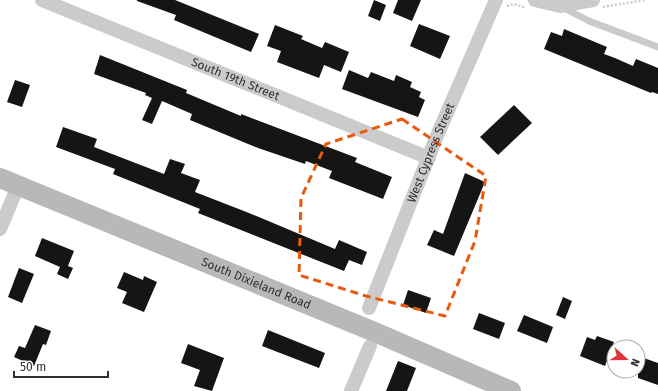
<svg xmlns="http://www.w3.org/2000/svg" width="658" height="391" font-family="'Fira Sans',sans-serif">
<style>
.building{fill:#151515}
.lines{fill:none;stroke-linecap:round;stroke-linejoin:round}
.path{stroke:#cbcbcb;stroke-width:2.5;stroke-dasharray:2 2;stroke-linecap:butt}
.lane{stroke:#cbcbcb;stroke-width:7}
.street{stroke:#cbcbcb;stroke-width:14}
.secondary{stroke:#b8b8b8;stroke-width:20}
.marked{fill:none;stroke:#e8590c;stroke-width:3;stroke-dasharray:8 5;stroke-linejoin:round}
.labels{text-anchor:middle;stroke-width:4;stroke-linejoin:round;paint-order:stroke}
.street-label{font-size:12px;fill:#2e2e2e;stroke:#fff}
</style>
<rect width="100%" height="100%" fill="#fff"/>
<!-- building -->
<g class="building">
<path d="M137,0H175L259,34L251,52L174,20L176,15L137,1Z"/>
<path d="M374,0L386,5L380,21L368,16Z"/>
<path d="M398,0H421L412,21L393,13Z"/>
<path d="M419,24L450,36L440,59L410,46Z"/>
<path d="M275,25L303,36L301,39L322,48L325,42L349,52L341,72L324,65L319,78L277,62L281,51L267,46Z"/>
<path d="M564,29L607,47L604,54L615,58L633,66L636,59L658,68V94L652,92L651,93L544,49L551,32L562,36Z"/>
<path d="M100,55L187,90L186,93L241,116V114L357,158L355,162L392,177L383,199L329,178L332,171L306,161L305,164L258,148L190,120L192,114L162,101L152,124L142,120L152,98L145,95L146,93L94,74Z"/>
<path d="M349,70L368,78L371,72L394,81L396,75L412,82L410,87L421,92L419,97L425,100L418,117L342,89Z"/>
<path d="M15,80L30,85L22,107L7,102Z"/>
<path d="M514,105L532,123L498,155L480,137Z"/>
<path d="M63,127L97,139L94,147L164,174L170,159L185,164L181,173L200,180L195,192L249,213L335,249L339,240L367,252L362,265L349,260L344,271L198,213L200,209L113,174L115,169L56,147Z"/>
<path d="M465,173L485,182L454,256L427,245L434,230L443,234Z"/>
<path d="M42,238L74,251L68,266L73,268L68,279L57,274L60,267L35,256Z"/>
<path d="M19,268L34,274L22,303L8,297Z"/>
<path d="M124,272L143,280L144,276L157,282L144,312L122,303L127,292L117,288Z"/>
<path d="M408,290L431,298L426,313L403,305Z"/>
<path d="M563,297L572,301L565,319L556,315Z"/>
<path d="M479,313L505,323L499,339L473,329Z"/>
<path d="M524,315L553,327L547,343L517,331Z"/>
<path d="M35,325L51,331L46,345L43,344L34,366L14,357L19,346L25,348Z"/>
<path d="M268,330L325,353L319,368L262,346Z"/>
<path d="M597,336L614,342L605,366L580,356L587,337L595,340Z"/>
<path d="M188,344L224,358L212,391L194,386L200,370L181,363Z"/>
<path d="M638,356L658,363V385L638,378Z"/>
<path d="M398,361L416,368L407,391H386Z"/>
</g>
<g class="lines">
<!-- path -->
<g class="path">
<path d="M507,6L514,4L526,8"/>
<path d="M603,7L645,0"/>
</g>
<!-- lane -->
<path class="lane" d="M562,7L589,21L658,47"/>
<!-- street -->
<g class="street">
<path id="s1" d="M42,0L429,158"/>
<path d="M535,0L560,6L593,0"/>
<path d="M0,229L18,186"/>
<path id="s2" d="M369,308L436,138L496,0"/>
<path d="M351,391L370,346"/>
</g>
<!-- secondary -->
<path class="secondary" id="s3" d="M0,178L377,333L511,391"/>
</g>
<!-- marked area -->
<path class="marked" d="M402,119L486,176L475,241L445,316L366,296L299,275L301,198L326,144Z"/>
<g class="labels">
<!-- street labels -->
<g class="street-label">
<text dy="4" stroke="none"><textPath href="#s1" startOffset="209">South 19th Street</textPath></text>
<text dy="4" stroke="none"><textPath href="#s2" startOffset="167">West Cypress Street</textPath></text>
<text dy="4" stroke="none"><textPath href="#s3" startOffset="277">South Dixieland Road</textPath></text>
</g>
</g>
<!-- north arrow -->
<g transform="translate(626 359) rotate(111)"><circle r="19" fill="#ffffff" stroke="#ababab"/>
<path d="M0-3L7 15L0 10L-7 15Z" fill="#e03539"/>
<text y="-6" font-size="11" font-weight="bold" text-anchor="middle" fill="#2e2e2e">N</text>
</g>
<!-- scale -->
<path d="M14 371v6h94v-6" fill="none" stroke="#2e2e2e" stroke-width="2"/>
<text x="20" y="371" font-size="12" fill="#2e2e2e" stroke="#ffffff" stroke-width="3" paint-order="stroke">50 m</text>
</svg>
